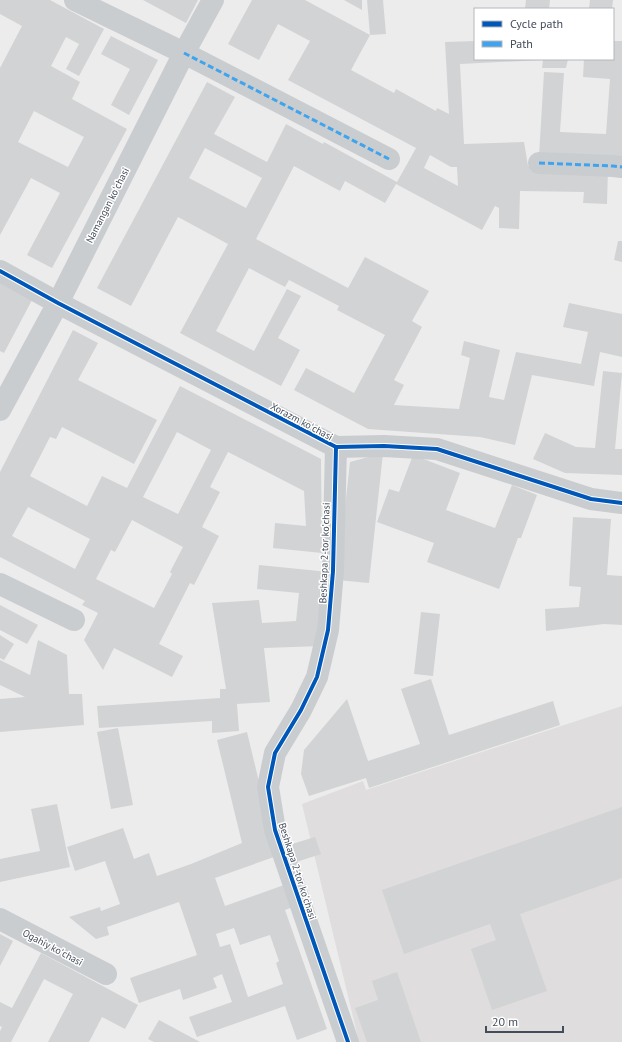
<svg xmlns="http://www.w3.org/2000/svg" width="622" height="1042" font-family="'PT Sans',sans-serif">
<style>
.education{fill:#dfddde}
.building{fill:#d2d3d5;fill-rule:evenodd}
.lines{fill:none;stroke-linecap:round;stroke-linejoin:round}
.minor{stroke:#cacdd0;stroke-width:22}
.quiet{stroke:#3fa4ed;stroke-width:3;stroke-dasharray:6 3;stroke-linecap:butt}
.cycleway-casing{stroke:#fff;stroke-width:6}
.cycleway{stroke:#0057b8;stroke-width:4}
.labels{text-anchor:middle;stroke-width:3;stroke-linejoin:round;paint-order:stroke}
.street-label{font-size:10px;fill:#434c59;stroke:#fff}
</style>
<rect width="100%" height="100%" fill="#edecec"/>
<!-- education -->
<path class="education" d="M622,706V1042H359L302,804L363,781L366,790Z"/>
<!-- building -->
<g class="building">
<path d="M0,0H50L104,29L79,76L66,69L79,44L66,37L51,66L80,82L72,99L127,129L52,268L27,255L60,193L31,178L0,235V68L22,26L0,14ZM34,111L84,137L68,167L18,142Z"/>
<path d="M143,0H198L186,23Z"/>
<path d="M252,0H305L370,35L367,0H383L386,34L370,35L351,70L394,93L396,89L436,111L437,108L449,114L445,42L475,41V59H568L566,68H542L543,60L460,64L464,144L524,142L528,166L608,169L607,204L583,203L584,192L520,191L519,229L499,228V208L495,206L482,230L396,184L385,203L345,181L340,191L294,166L256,239L348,288L365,257L429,291L412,321L422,327L394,380L404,385L394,405L459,409L470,358L461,355L464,341L500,350L489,397L504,400L516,352L581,364L588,332L563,327L569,303L622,314V357L600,352L594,386L532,375L515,445L480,437L368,429L294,390L306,368L354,393L385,335L337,310L339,306L289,280L285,287L249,268L216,331L254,351L287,289L301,296L278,338L300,350L281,386L180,333L228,244L178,217L131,306L97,288L207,82L235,97L214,134L267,162L286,124L323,144L324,142L397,182L416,148L288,80L310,41L278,24L259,60L228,44ZM205,148L262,178L246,208L189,178ZM430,155L451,167H457L458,186L424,168Z"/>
<path d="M344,0H362V10Z"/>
<path d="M526,0H550L549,9H525Z"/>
<path d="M590,0H613L612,9H589Z"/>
<path d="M111,36L158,60L129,115L111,105L130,69L101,54Z"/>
<path d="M613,41H622V162L539,156L544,72L564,73L560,132L606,134L610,79L583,77L584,59H613Z"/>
<path d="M618,241H622V262L614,260Z"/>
<path d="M0,283L32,300L4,353L0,351Z"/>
<path d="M73,330L98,343L78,380L157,420L134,464L62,427L56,439L50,437L30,476L87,506L102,476L127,488L180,386L321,459L322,553L273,548L275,523L306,526L304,491L228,452L210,487L220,492L202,527L219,536L194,585L190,583L159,644L183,656L172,677L114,648L103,670L84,640L98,613L82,605L85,601L0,557V472ZM177,432L211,450L178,514L143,497ZM28,507L90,539L75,569L12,536ZM132,520L183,547L170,572L172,574L154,608L96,579L111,550L115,552Z"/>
<path d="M603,371L622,373L615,449H622V475L565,473L533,459L545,433L576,447L595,448Z"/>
<path d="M383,453L369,583L337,580L350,462Z"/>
<path d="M413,455L460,473L446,510L495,528L512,485L537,495L521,538H518L499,589L427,562L434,543L377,522L389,489L399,492Z"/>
<path d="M573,517L611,519L607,575L622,576V625L604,624L546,631L545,609L579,607L581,587L569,586Z"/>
<path d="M259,565L329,572L321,646L264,648L270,702L237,704L239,731L212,733V721L99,728L97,706L220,698V689H226L212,603L259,600L262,623L296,621L299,593L257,589Z"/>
<path d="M0,605L38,625L27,644L0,630Z"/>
<path d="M421,612L440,614L433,676L414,674Z"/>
<path d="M0,635L14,644L4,660L0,658Z"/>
<path d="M38,640L67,655L69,694H82L84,725L0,732V699L25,697L0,685V660L30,675Z"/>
<path d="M431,679L449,735L553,701L560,725L369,788L366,778L309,796L301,774L304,750L347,699L368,761L420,744L401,689Z"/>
<path d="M118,728L133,805L111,809L97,732Z"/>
<path d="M247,732L272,836L274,857L215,878L225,906L284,885L293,907L285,910L327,1029L297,1040L285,1006L197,1037L189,1017L232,1002L222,974L213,978L217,988L183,1000L180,989L139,1003L130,978L197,955L179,902L107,927L109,935L96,939L69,917L100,907L101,911L120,904L105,861L75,871L67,847L123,828L134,859L149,853L157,876L191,864L242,843L217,740ZM234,928L240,945L270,935L279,961L276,963L283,984L248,997L230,944L220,947L216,934Z"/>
<path d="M57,804L70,867L0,882V859L40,851L31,809Z"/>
<path d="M622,807V878L520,914L547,991L492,1010L471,949L496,940L490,924L404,954L382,890Z"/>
<path d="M315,837L321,854L287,865L282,847Z"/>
<path d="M0,934L13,941L0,966Z"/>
<path d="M41,953L138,1005L125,1029L102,1017L89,1042H48L73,994L44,979L11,1042H0V1031L2,1027L0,1026V1002L12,1008Z"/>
<path d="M397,972L421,1042H367L355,1008L378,1000L372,981Z"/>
<path d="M159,1020L200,1042H154L148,1039Z"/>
</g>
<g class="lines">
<!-- minor -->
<g class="minor">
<path d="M75,0L184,53L389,159"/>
<path d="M539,163L613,166L622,167"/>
<path d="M0,271L58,303L336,447L384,446L437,449L591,499L622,503"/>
<path d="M0,410L58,303L184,53L213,0"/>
<path d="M336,447L333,571L328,630L317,677L301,710L275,753L268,787L275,830L348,1042"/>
<path d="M0,584L74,620"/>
<path d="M0,919L106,974"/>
</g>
<!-- quiet -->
<g class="quiet">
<path d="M184,53L389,159"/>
<path d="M539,163L613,166L622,167"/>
</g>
<defs>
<g id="cycleway">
<path d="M0,271L58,303L336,447L384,446L437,449L591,499L622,503"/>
<path d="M336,447L333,571L328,630L317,677L301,710L275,753L268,787L275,830L348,1042"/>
</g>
</defs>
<!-- cycleway casing -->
<use href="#cycleway" class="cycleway-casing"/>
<!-- cycleway -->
<use href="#cycleway" class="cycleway"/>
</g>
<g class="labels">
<!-- street labels -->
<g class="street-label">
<text transform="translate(107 205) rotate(-63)" y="4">Namangan koʻchasi</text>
<text transform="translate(302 421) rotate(28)" y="4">Xorazm koʻchasi</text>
<text transform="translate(324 553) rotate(-88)" y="4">Beshkapa 2-tor koʼchasi</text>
<text transform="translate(298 871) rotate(72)" y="4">Beshkapa 2-tor koʼchasi</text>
<text transform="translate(53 947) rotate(28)" y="4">Ogahiy koʻchasi</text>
</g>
</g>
<!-- legend -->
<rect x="474" y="8" width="140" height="52" fill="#ffffff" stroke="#b4b7bd"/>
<rect x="482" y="21" width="20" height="6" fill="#0057b8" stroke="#b4b7bd"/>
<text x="510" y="28" font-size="12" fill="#434c59">Cycle path</text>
<rect x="482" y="41" width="20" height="6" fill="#3fa4ed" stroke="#b4b7bd"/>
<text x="510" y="48" font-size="12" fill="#434c59">Path</text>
<!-- scale -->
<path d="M486 1026v6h77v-6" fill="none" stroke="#434c59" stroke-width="2"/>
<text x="492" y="1026" font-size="12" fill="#434c59" stroke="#ffffff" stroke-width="3" paint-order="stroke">20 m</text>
</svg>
